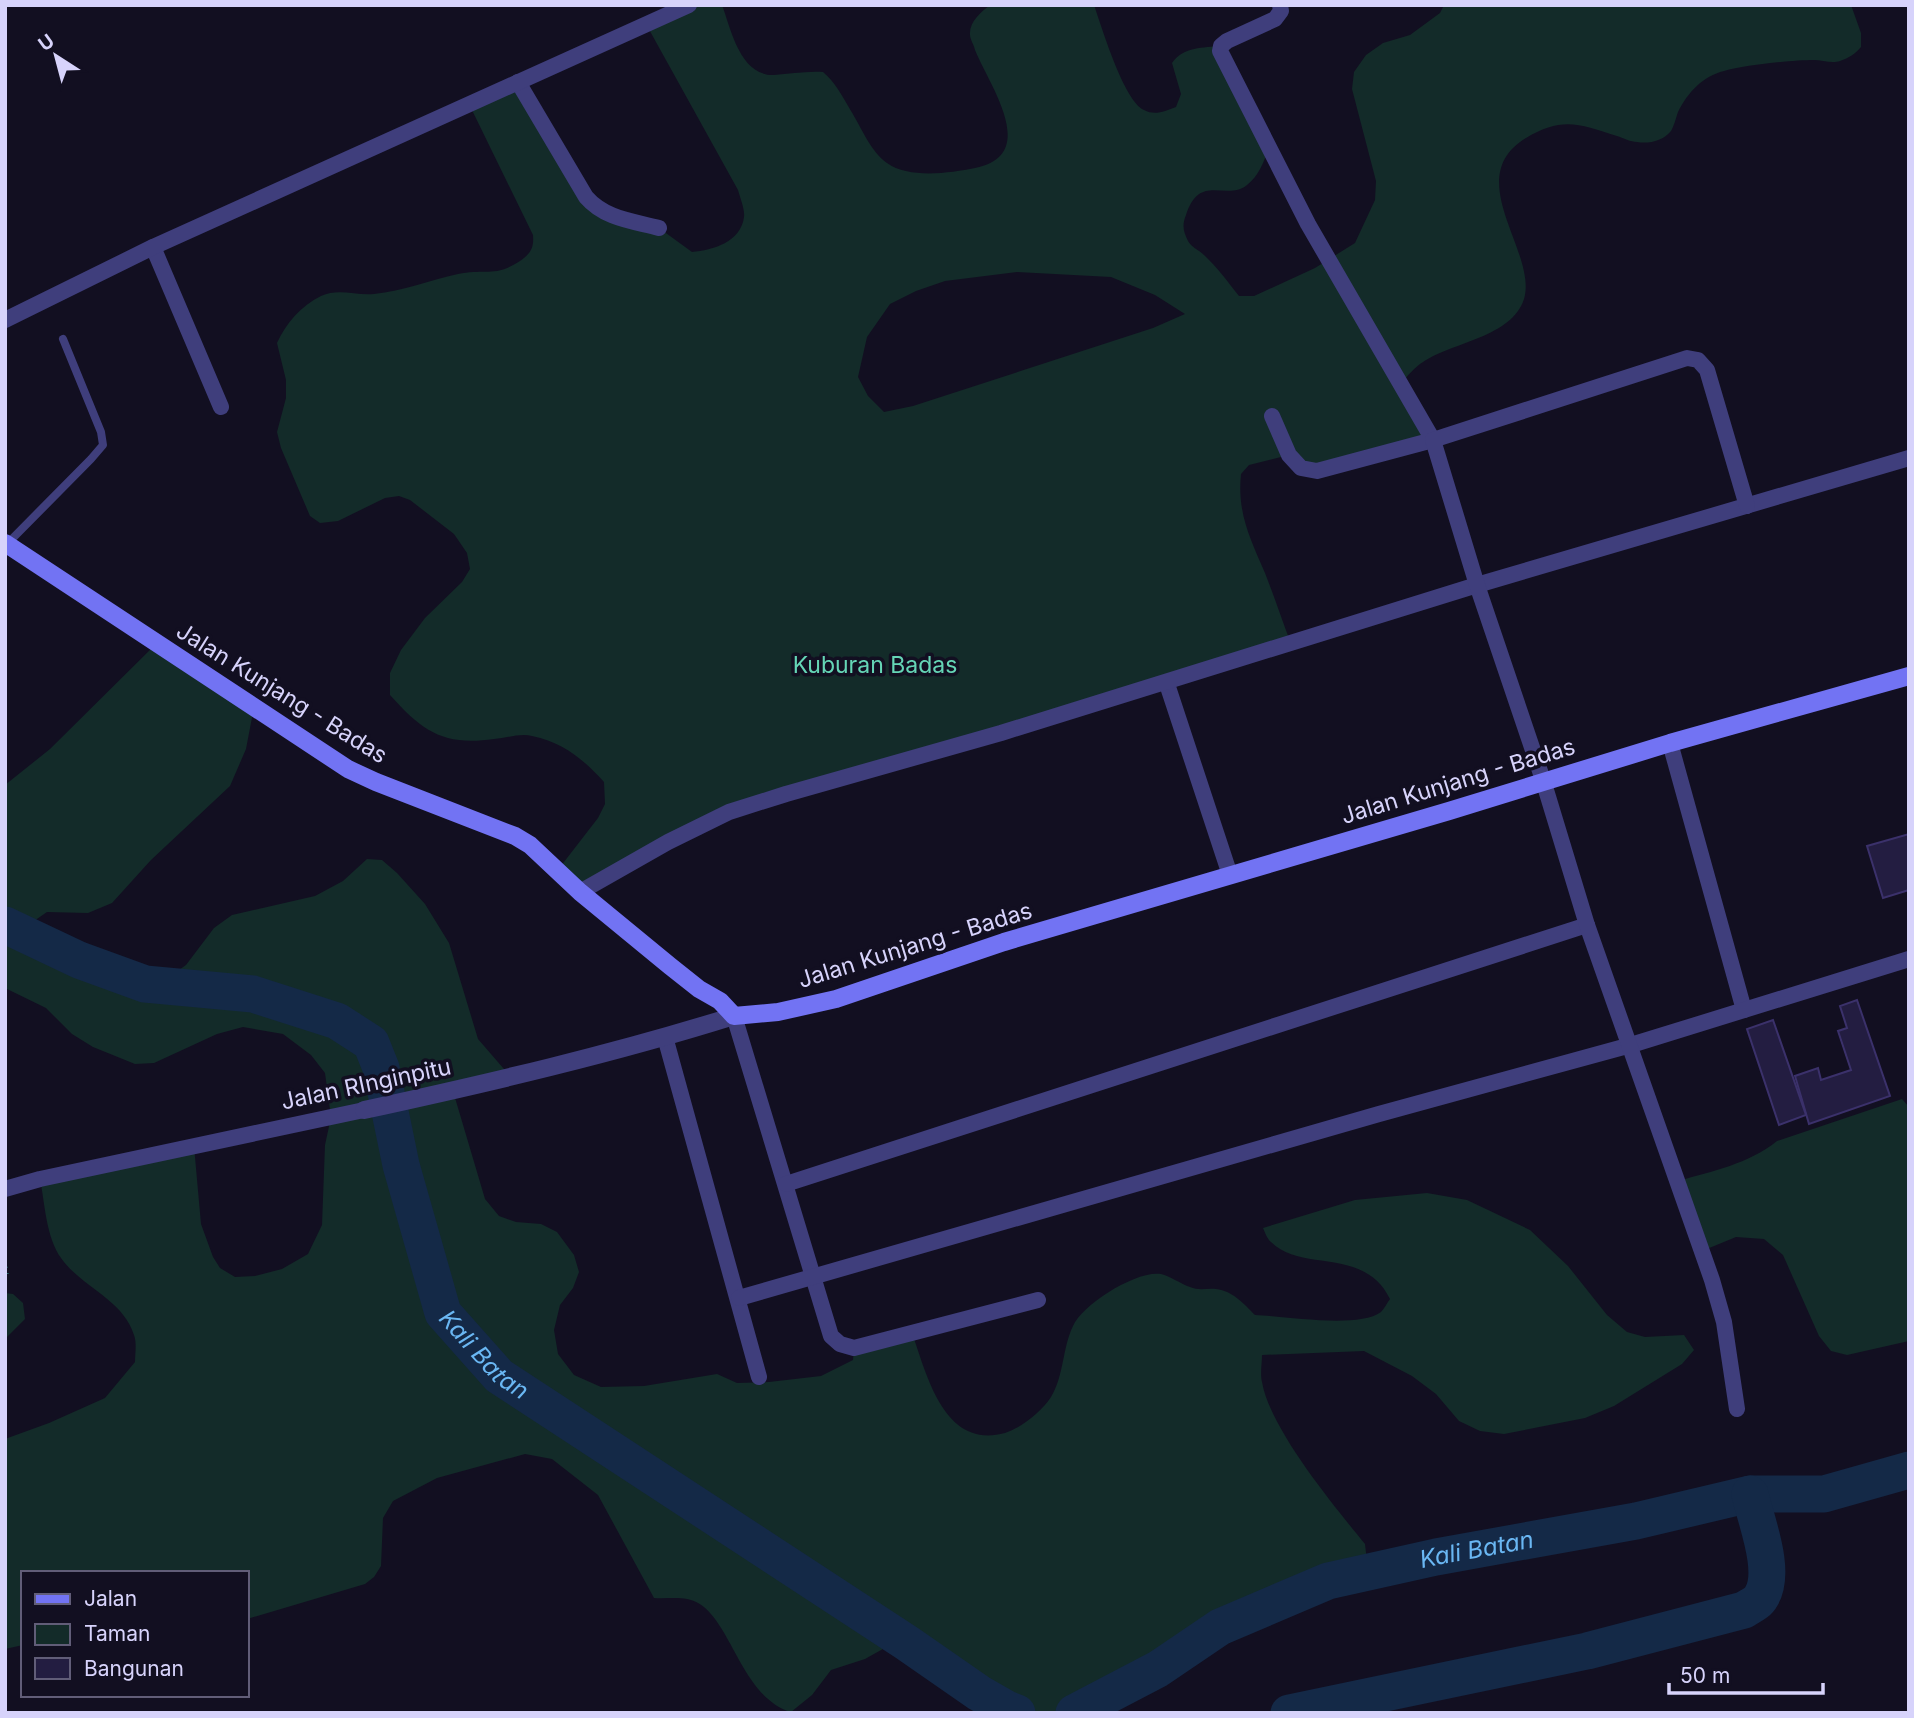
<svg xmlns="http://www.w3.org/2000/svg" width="1914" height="1718" font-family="Inter,sans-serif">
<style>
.green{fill:#132b29;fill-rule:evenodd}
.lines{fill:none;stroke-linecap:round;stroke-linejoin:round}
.river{stroke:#142947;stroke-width:37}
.building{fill:#231d41;stroke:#3b316b;stroke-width:2}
.path{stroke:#38aaa0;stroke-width:3.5;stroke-dasharray:3.5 5;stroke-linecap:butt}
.service{stroke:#3f3e7c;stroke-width:8}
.minor{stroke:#3f3e7c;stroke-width:16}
.tertiary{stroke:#3f3e7c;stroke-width:18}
.secondary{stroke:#7273f3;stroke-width:18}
.labels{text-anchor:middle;stroke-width:7;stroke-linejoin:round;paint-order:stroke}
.park-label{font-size:23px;fill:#65d5b6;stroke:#120f21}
.street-label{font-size:23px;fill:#d7d3fb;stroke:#120f21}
.water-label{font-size:24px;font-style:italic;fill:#6ab7f3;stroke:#120f21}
</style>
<rect width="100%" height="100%" fill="#120f21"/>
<!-- green -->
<g class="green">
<path d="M689,5H722C731,29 740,76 774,75C790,74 806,71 823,72C835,82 843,97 851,111C861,127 871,152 887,163C909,179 950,173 975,168C1041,155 989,85 975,50C974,45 970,39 970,35C969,22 981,12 990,5H1094C1102,28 1124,101 1144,110C1155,116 1165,111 1176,107L1181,94L1172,63C1184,46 1203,48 1221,46L1269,148C1264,161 1259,176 1247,185C1226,202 1200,172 1186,215C1182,225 1183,231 1188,241C1191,247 1199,250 1204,255C1217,267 1228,282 1239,296H1254L1315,268L1355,243L1375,200L1376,181L1352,89L1354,72L1366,55L1383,43L1410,35L1440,13L1444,5H1851L1861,33V47C1855,54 1849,58 1840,61C1832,64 1822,60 1814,60C1792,60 1745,65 1724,71C1703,76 1688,92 1678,112C1676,118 1674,126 1671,131C1663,141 1649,144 1637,142C1631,142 1623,138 1617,136C1580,124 1562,116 1526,138C1460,178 1538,252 1524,299C1512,337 1453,342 1423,362C1415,367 1407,376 1401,384L1433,440L1317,471L1289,455L1249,465L1241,474C1237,513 1250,538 1265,573C1274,596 1282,620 1291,644L729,812L580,892L557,871L598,818L605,804L604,782C583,759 564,743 532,736C521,733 506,738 494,739C444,746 423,732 390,695V673L401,650L425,618L462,582L470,569L467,553L454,534L410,500L399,496L385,498L338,521L320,523L310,516L281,448L277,432L286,398V380L277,343C286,323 301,306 321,296C339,288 356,296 374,294C403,291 430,280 458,274C485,268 494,278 520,261C531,253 534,248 533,235L469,104L518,82L586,197L659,228L692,252C713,250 741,242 744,217C745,209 740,198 738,190L646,24ZM1017,272L1111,277L1155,295L1185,314L1153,328L913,406L884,412L868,396L858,377L867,337L890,304L916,291L945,281Z"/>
<path d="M157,643L254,707L246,749L230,786L151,860L112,903L88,913L47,912L34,921L36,939C70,955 120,982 158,985L186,965L214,928L232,915L315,896L343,881L367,859L382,860L397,873L425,904L449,943L478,1039L510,1076L453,1091L485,1199L499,1216L516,1222L541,1224L557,1232L574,1255L579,1272L573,1288L560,1305L554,1330L558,1354L574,1375L601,1387L644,1386L717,1374L737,1383L769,1382L821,1376L853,1360L854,1348L912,1333C927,1375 944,1450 1005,1433C1021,1428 1042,1411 1051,1397C1064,1376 1062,1349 1073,1326C1082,1305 1136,1270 1161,1274C1170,1276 1181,1284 1190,1287C1199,1291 1207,1288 1216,1289C1233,1291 1244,1304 1255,1315C1284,1316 1358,1329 1381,1312C1384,1309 1387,1303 1390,1299C1364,1246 1302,1273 1271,1242C1267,1239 1265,1232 1263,1228L1355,1200L1427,1193L1467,1200L1530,1230L1568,1266L1607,1315L1627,1332L1645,1337L1684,1335L1694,1350L1682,1364L1614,1406L1585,1418L1504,1434L1480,1431L1459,1421L1436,1394L1412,1376L1364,1351L1262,1355C1262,1363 1260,1374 1262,1382C1270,1429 1334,1506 1365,1544L1367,1561L1365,1573L1328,1581L1220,1627L1158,1669L1074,1713H1017L1007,1709L979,1693L907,1643L890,1645L865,1659L831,1670L812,1695L791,1712C737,1696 730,1606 687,1599C677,1597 664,1599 654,1598L598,1495L552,1459L525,1454L437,1478L393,1501L383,1518L381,1566L374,1577L365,1584L247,1619V1573H23V1645L5,1649V1439L49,1423L105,1398L135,1362C135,1354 137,1343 134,1335C123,1299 81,1287 61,1258C46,1237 45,1204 40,1179L194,1146L201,1224L213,1257L220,1268L235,1277L255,1276L282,1269L308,1254L322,1225L325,1145L331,1117L325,1073L311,1055L283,1034L243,1027L217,1034L154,1063L135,1064L93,1047L72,1034L46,1008L5,988V785L50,749Z"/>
<path d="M1902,1099L1909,1107V1341L1847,1355L1831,1351L1819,1336L1783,1255L1764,1239L1736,1237L1702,1251L1678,1181C1713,1171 1748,1164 1777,1141Z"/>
<path d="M5,1293L13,1294L23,1303L25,1319L5,1339Z"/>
</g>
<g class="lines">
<!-- river -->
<g class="river">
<path id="s1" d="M5,925L79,960L145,984L253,994L337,1021L371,1043L381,1068L401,1165L443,1313L499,1376L907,1643L979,1693L1007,1709L1017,1713"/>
<path id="s2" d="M1074,1713L1158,1669L1220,1627L1328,1581L1436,1557L1636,1521L1750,1494H1824L1909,1470"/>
<path d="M1289,1713L1587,1651L1744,1610C1750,1606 1758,1603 1761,1597C1777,1572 1756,1521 1750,1494"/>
</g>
</g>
<!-- building -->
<g class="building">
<path d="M1909,834V890L1883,898L1867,846Z"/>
<path d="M1857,1000L1890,1096L1809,1124L1795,1076L1818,1068L1821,1080L1851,1070L1838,1031L1847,1028L1840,1006Z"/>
<path d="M1773,1020L1806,1115L1779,1125L1747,1029Z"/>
</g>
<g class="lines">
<!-- path -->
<path class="path" d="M5,1265L7,1274"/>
<!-- service -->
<path class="service" d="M7,544L91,459L103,445L101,432L63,339"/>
<!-- minor -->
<g class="minor">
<path d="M518,82L586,197C605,219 633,221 659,228"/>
<path d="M153,247L221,407"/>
<path d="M5,320L153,247L689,5"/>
<path d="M1272,416L1289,455L1301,468L1317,471L1433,440L1308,224L1220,51L1221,46L1227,41L1275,19L1281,11L1280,5"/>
<path d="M1167,684L1230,875"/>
<path d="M1670,743L1744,1010"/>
<path d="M580,892L668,842L729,812L786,794L1001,733L1477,585L1909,458"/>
<path d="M734,1016L831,1336L840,1344L854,1348L1038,1300"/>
<path d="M665,1037L759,1377"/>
<path d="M786,1184L1587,925"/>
<path d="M5,1189L40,1179L364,1110"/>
<path d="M739,1298L1379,1114L1631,1045L1909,959"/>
<path d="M1737,1409L1724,1322L1712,1280L1587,925L1543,780L1477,585L1433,440L1687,358L1698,360L1707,370L1747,506"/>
</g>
<!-- tertiary -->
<path class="tertiary" d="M364,1110C488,1083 613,1054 734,1016"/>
<!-- secondary -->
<path class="secondary" d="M5,543L348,769L376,782L515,836L530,845L580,892L670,966L699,989L720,1001L734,1016L778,1012L836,999L1004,942L1449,811L1670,743L1909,676"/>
</g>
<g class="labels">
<!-- park labels -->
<g class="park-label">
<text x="875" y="673">Kuburan Badas</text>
</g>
<!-- street labels -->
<g class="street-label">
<text transform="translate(282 693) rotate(32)" y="8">Jalan Kunjang - Badas</text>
<text transform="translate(1458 781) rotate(-17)" y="8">Jalan Kunjang - Badas</text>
<text transform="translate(915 945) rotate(-17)" y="8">Jalan Kunjang - Badas</text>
<text transform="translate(366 1084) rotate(-12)" y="8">Jalan RInginpitu</text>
</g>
<!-- water labels -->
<g class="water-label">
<text dy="8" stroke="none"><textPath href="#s1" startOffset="728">Kali Batan</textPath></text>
<text dy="8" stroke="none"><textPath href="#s2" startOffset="439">Kali Batan</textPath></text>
</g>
</g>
<!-- border -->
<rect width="1914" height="1718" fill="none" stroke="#d7d3fb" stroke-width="14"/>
<!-- legend -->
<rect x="21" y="1571" width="228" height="126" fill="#120f21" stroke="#615d78" stroke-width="2"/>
<rect x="35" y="1594" width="35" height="10" fill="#7273f3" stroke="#615d78" stroke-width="2"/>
<text x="84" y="1606" font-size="21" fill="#d7d3fb">Jalan</text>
<rect x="35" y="1624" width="35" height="21" fill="#132b29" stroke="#615d78" stroke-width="2"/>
<text x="84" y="1641" font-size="21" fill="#d7d3fb">Taman</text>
<rect x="35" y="1658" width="35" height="21" fill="#231d41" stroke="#615d78" stroke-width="2"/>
<text x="84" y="1676" font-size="21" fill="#d7d3fb">Bangunan</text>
<!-- north arrow -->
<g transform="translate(56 56) rotate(324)" stroke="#120f21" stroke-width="5" paint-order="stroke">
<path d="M0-5L12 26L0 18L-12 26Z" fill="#d7d3fb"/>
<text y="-10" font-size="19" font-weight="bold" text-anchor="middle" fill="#d7d3fb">U</text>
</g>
<!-- scale -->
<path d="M1669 1683v10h154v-10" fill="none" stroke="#d7d3fb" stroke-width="3.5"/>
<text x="1680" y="1683" font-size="21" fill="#d7d3fb" stroke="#120f21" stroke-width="5" paint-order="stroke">50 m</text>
</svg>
